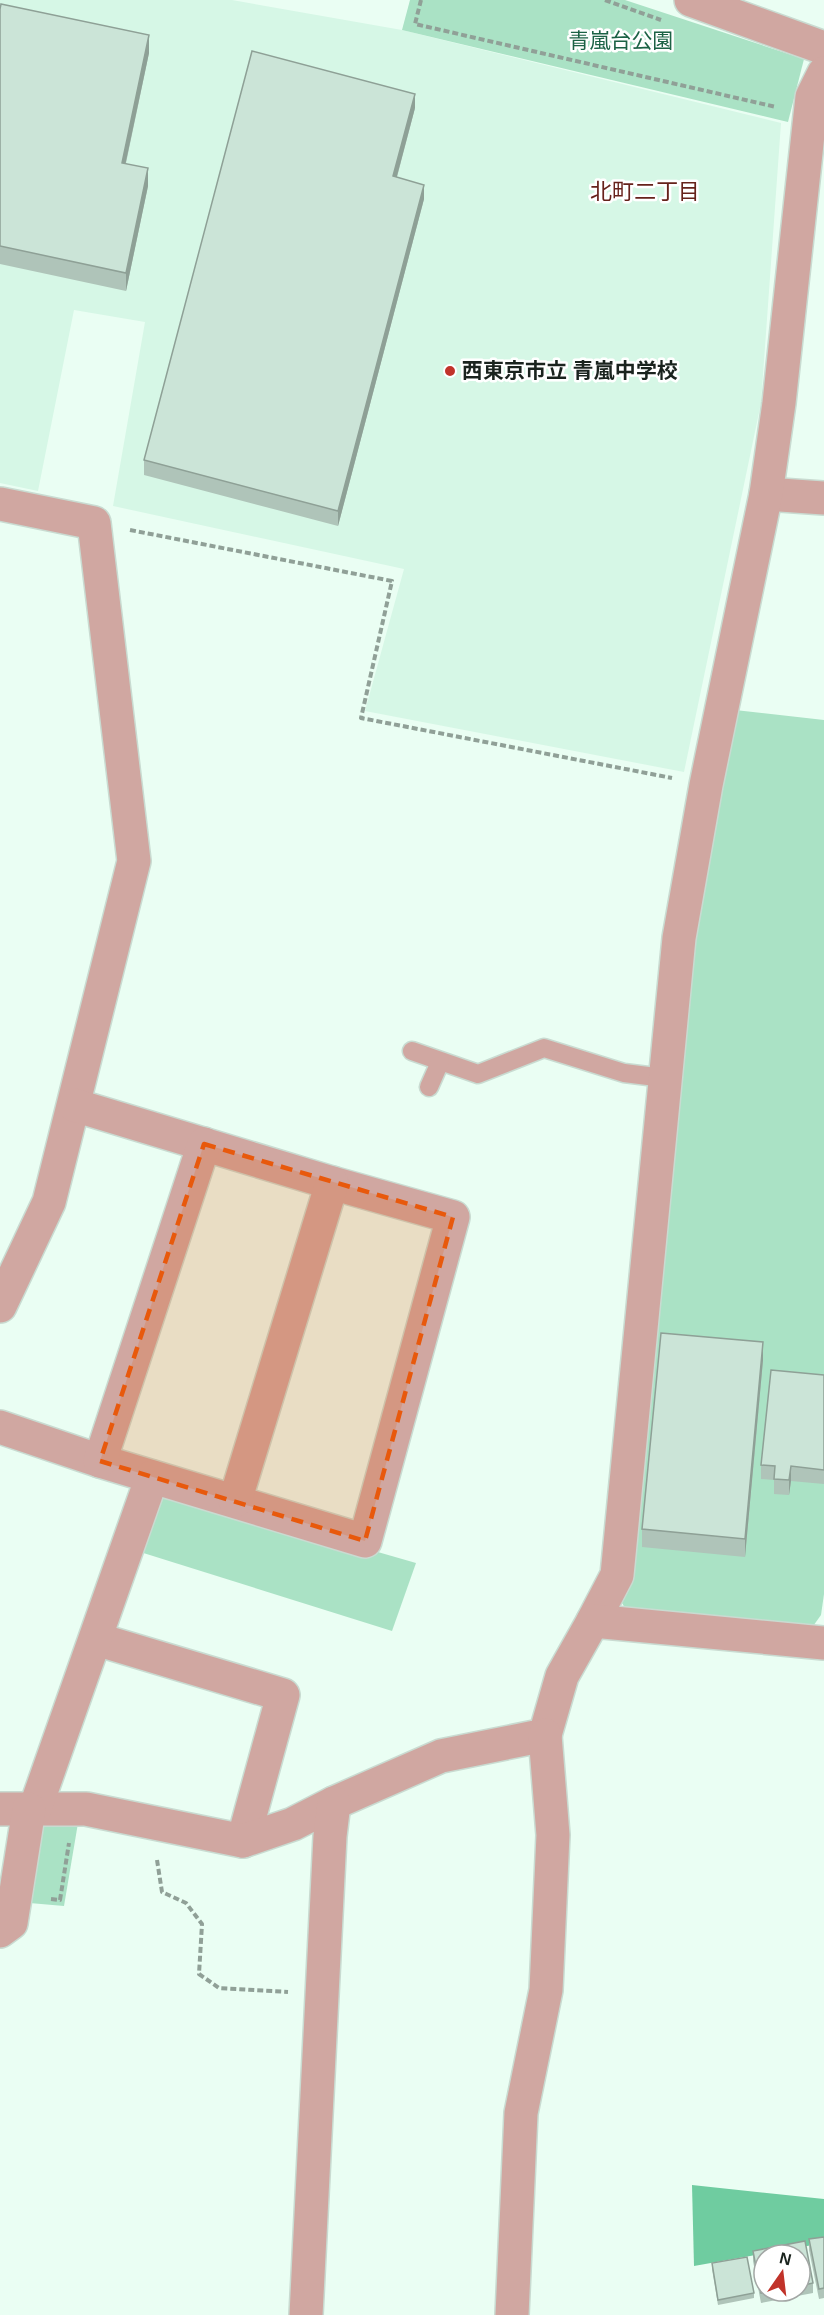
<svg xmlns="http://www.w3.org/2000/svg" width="824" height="2315" font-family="Helvetica,'Noto Sans JP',sans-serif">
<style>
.built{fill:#d6f7e6}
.green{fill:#aae2c5}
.forest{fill:#6fcca0}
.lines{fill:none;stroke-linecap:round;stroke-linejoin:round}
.service-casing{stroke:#c9dbd1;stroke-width:21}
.minor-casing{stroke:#c9dbd1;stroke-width:36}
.path{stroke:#90a097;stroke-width:4;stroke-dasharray:6 3;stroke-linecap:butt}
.service{stroke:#d0a7a1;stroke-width:18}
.minor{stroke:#d0a7a1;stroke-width:33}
.wall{fill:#afc4b9;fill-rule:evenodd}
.shaded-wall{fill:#8ea096}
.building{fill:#cbe4d7;stroke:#8ea096;stroke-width:1.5}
.marked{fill:#e8590c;fill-opacity:0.2;stroke:#e8590c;stroke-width:4.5;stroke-dasharray:12 8;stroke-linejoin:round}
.poi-dot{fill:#c1332a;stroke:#fff;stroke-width:2}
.labels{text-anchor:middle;stroke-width:5;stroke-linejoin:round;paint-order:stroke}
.park-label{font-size:21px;fill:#1c6245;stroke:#fff}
.poi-label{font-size:21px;font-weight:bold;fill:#1a231e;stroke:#fff;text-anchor:start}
.neighbourhood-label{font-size:22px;fill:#66221b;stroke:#fff}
</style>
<rect width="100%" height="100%" fill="#eafef3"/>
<!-- built -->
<path class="built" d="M0,0H232L402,30L781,123L761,403L684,772L365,711L404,569L113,506L145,322L74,310L38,491L0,483Z"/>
<!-- green -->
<g class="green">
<path d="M410,0H625L804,59L788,122L402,30Z"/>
<path d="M735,710L824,720V1594L821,1615L811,1629L628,1613L619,1598L692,941Z"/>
<path d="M159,1489L416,1563L392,1631L137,1551Z"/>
<path d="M32,1821L78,1823L64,1906L18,1902Z"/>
</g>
<!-- forest -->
<path class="forest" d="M692,2185L824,2199V2243L694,2266Z"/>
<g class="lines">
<defs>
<g id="service">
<path d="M412,1051L478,1074L544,1048L624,1073L664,1078"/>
<path d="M429,1087L440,1062"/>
</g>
<g id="minor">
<path d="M691,0L824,48"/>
<path d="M766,494L824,498"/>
<path d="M0,504L94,523L134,861L49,1202L0,1306"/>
<path d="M0,1427L100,1461L365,1541L453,1217L332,1183L74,1105"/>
<path d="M100,1461L204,1144"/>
<path d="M235,1501L332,1183"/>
<path d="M593,1621L617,1575L679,938L706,785L766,494L779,403L812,97L824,73"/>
<path d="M96,1639L283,1695L243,1841"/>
<path d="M0,1809H86L243,1841L293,1824L334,1803L441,1756L545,1735L562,1676L593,1621L824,1643"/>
<path d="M35,1809L152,1477"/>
<path d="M0,1931L11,1923L29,1809"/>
<path d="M306,2315L330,1836L334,1803"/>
<path d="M512,2315L521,2113L546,1990L553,1835L545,1735"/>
</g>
</defs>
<!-- service casing -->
<use href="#service" class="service-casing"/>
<!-- minor casing -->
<use href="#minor" class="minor-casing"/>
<!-- path -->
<g class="path">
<path d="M421,0L415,24L776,107"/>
<path d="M605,0L661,20"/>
<path d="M130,530L392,581L361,718L672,778"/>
<path d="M157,1860L162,1892L186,1903L202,1924L199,1974L219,1988L288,1992"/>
<path d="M51,1899L60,1900L69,1843"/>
</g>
<!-- service -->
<use href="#service" class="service"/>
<!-- minor -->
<use href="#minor" class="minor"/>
</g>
<!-- wall -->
<g class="wall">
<path d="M0,9L149,53L126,163L148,186L126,291L0,264Z"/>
<path d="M415,108L397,177L424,199L338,526L144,475V460Z"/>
<path d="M763,1360L745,1557L642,1547V1529Z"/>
<path d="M824,1375V1484L791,1481L789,1495L774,1494V1480L761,1479V1465Z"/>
<path d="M824,2237V2298L819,2299L809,2250V2239Z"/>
<path d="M805,2241L813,2283V2293L761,2303L753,2261V2251ZM764,2255H800V2291H764Z"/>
<path d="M712,2263L754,2293V2298L718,2305L712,2269Z"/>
</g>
<!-- shaded-wall -->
<g class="shaded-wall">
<path d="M149,35V53L122,180V163Z"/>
<path d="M415,94V108L393,191V176Z"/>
<path d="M148,168V186L126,291V273Z"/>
<path d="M424,185V199L338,526V511Z"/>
<path d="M763,1342V1360L745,1557V1539Z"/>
<path d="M791,1466V1481L789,1495V1480Z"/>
</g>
<!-- building -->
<g class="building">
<path d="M1,4L149,35L122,163L148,168L126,273L0,246V9Z"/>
<path d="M252,51L415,94L393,176L424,185L338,511L144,460Z"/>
<path d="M661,1333L763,1342L745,1539L642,1529Z"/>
<path d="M771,1370L824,1375V1470L791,1466L789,1480L774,1479L775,1466L761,1465Z"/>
<path d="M824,2237V2288L819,2289L809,2239Z"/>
<path d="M805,2241L813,2283L800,2286V2255H764V2291H771L761,2293L753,2251Z"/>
<path d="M747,2257L754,2293L718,2300L712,2263Z"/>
</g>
<!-- marked area -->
<path class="marked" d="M204,1144L453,1217L365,1541L100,1461Z"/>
<!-- markers -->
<circle class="poi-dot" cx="450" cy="371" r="6"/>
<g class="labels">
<!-- park labels -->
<g class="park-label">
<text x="621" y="48">青嵐台公園</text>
</g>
<!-- poi labels -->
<g class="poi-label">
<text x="462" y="378">西東京市立 青嵐中学校</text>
</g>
<!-- neighbourhood labels -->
<g class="neighbourhood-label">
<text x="645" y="199">北町二丁目</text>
</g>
</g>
<!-- north arrow -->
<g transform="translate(782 2273) rotate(14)"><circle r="28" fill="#ffffff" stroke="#a3a7a5" stroke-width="1.5"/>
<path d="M0-4.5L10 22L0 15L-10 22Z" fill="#c1332a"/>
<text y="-9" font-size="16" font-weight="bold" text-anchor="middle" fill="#1a231e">N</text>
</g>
</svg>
